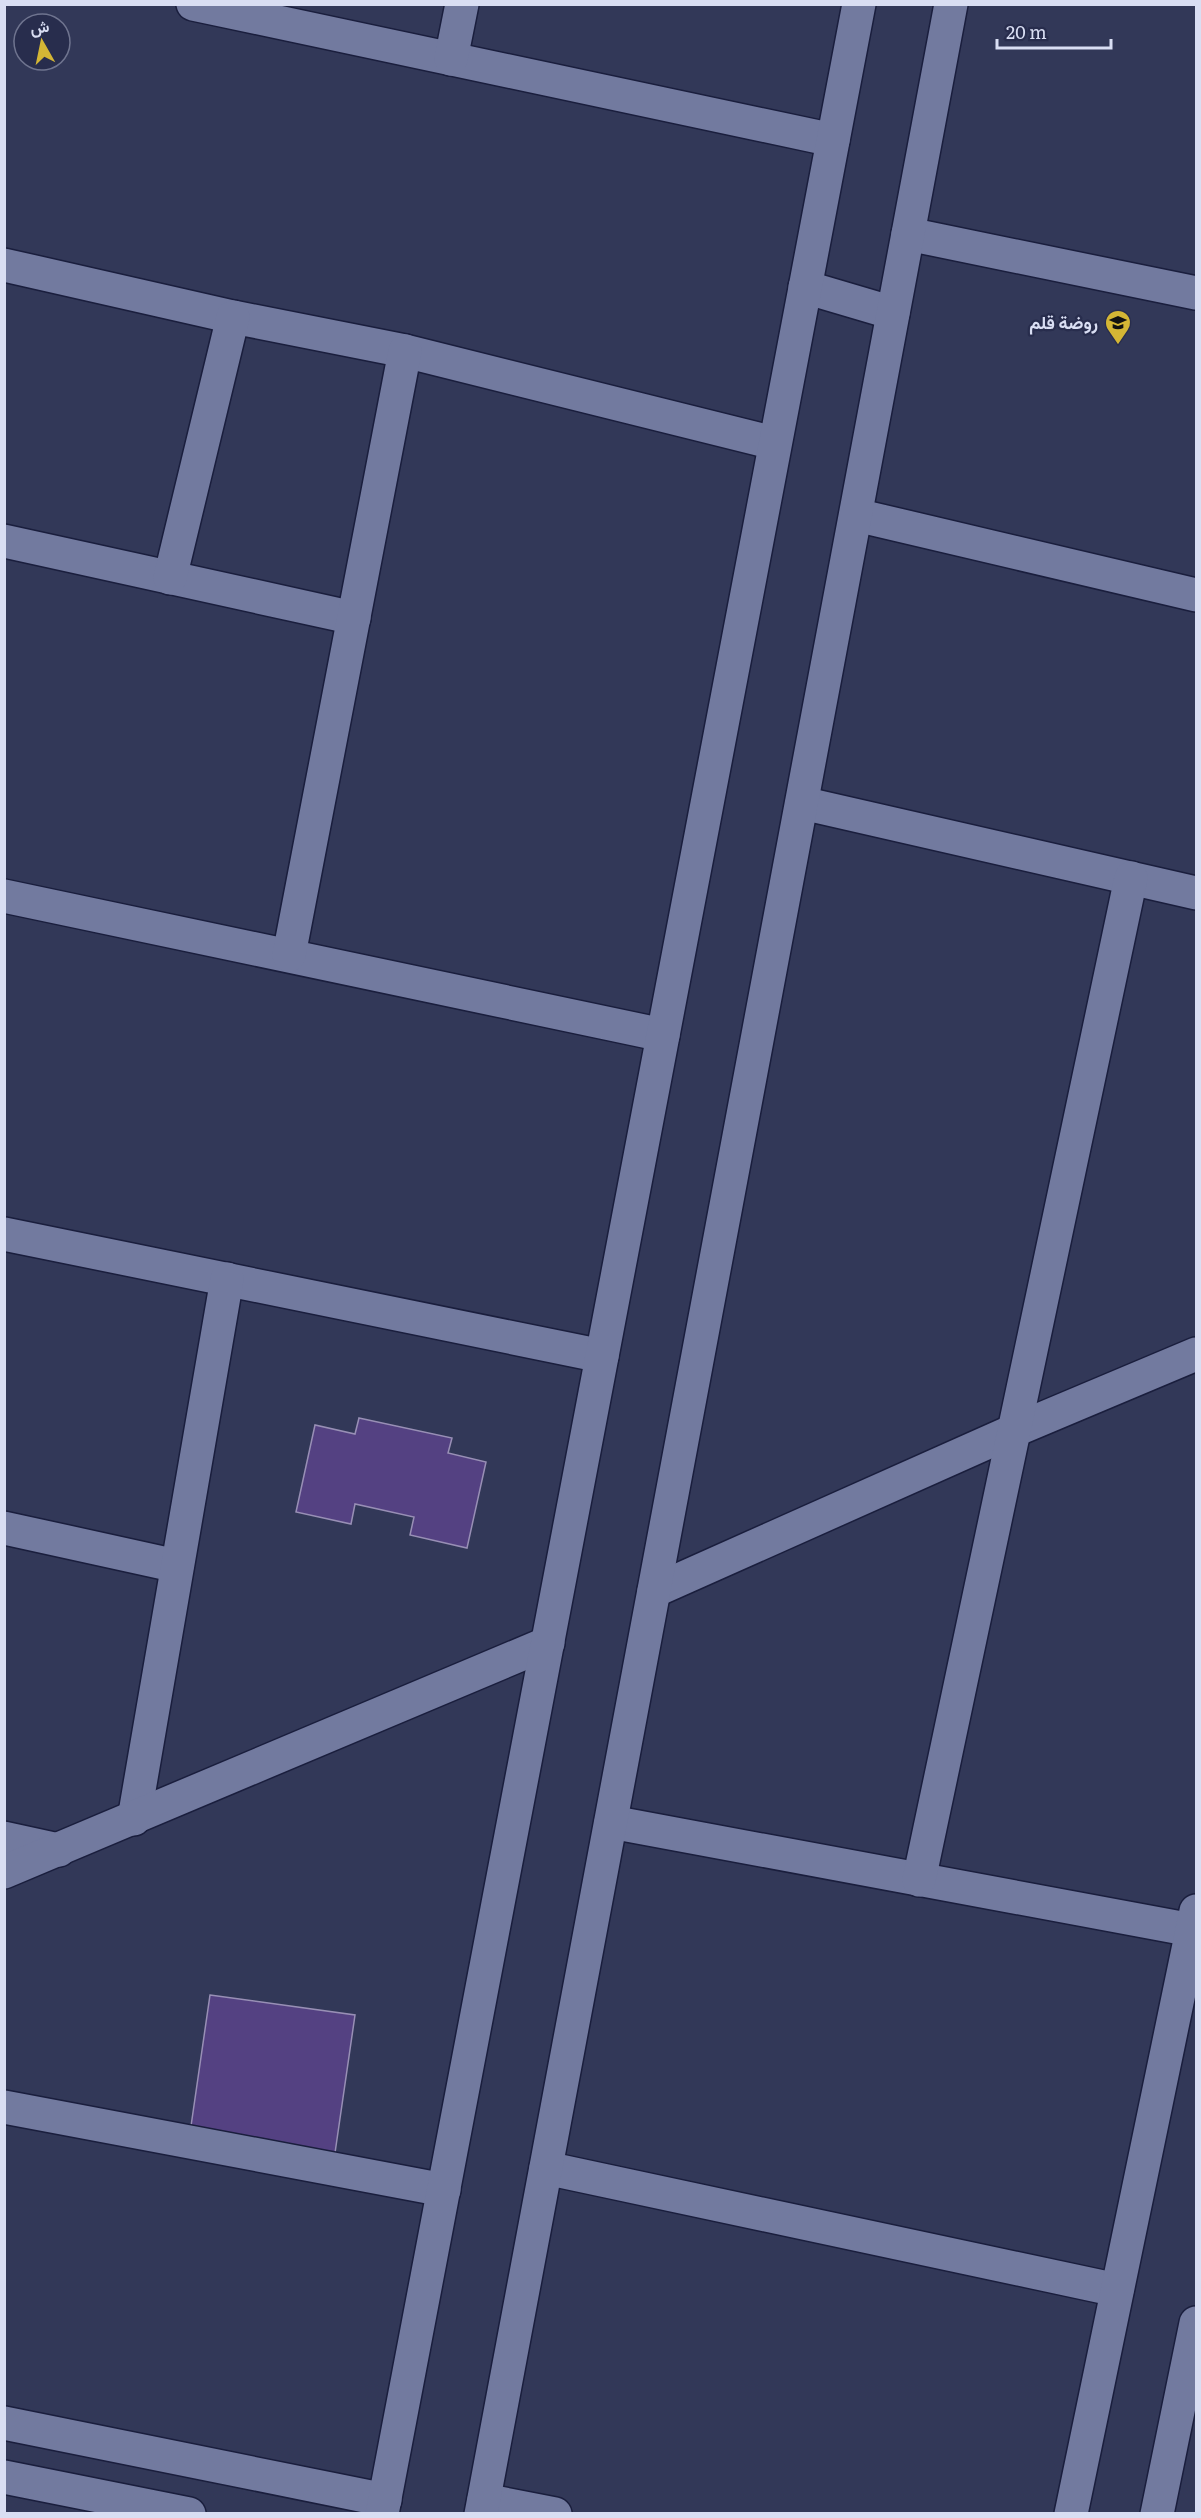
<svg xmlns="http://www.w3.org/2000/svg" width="1201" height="2518" font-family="Literata,Vazirmatn,serif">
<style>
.building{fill:#544182;stroke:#988fb5;stroke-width:1.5}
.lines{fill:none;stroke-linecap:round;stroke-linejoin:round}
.minor-casing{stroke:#1a1e3d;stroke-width:36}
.minor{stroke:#727a9f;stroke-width:33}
.labels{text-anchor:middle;stroke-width:4.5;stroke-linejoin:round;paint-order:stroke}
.poi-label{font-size:18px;font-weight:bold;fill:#d9def3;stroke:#282d4d;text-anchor:end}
</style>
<rect width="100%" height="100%" fill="#323858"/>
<!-- building -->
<g class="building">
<path d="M359,1418L452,1438L448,1453L486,1462L467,1548L410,1535L414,1517L355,1504L351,1524L296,1512L315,1425L355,1434Z"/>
<path d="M210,1995L355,2015L335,2153L190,2133Z"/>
</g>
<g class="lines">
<defs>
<g id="minor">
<path d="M193,4L833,140"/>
<path d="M451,59L462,4"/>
<path d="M908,234L1196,293"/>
<path d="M4,265L233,317L405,351L774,443"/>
<path d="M805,287L893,313"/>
<path d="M856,515L1196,595"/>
<path d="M4,541L354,618"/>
<path d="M170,578L233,317"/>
<path d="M802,803L1196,893"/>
<path d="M4,896L663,1035"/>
<path d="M289,955L405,351"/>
<path d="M4,1234L602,1356"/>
<path d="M4,1528L177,1566"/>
<path d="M654,1591L1013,1431L1196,1354"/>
<path d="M134,1819L227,1279"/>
<path d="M611,1822L1192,1930"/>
<path d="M4,1838L59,1850"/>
<path d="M4,1872L548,1643"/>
<path d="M919,1880L1131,878"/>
<path d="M4,2107L444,2190"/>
<path d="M546,2168L1117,2290"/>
<path d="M4,2423L385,2500"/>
<path d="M4,2477L189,2514"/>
<path d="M484,2500L555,2514"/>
<path d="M382,2514L859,4"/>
<path d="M481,2514L951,4"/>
<path d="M1071,2514L1196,1911"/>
<path d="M1157,2514L1196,2323"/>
</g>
</defs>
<!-- minor casing -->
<use href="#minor" class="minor-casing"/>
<!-- minor -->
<use href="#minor" class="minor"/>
</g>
<!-- icons -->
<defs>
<symbol id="school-pin" viewBox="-11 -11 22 30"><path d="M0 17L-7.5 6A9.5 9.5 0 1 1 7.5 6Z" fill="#d4b635" stroke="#282d4d"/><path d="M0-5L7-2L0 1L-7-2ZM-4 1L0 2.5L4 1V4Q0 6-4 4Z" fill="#111"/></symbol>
</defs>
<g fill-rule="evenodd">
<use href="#school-pin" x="1103" y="308" width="30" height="40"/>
</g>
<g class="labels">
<!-- poi labels -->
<g class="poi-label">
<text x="1098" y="329">روضة قلم</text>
</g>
</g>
<!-- border -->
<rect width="1201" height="2518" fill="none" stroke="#d9def3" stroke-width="12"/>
<!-- north arrow -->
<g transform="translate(42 42) rotate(351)"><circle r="28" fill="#282d4d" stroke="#6f748f" stroke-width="1.5"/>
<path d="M0-4.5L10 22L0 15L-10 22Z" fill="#d4b635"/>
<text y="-9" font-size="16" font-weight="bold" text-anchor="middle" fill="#d9def3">ش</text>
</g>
<!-- scale -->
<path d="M997 39v9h114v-9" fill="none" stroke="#d9def3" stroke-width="3"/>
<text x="1006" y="39" font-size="18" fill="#d9def3" stroke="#282d4d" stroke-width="4.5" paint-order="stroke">20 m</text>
</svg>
